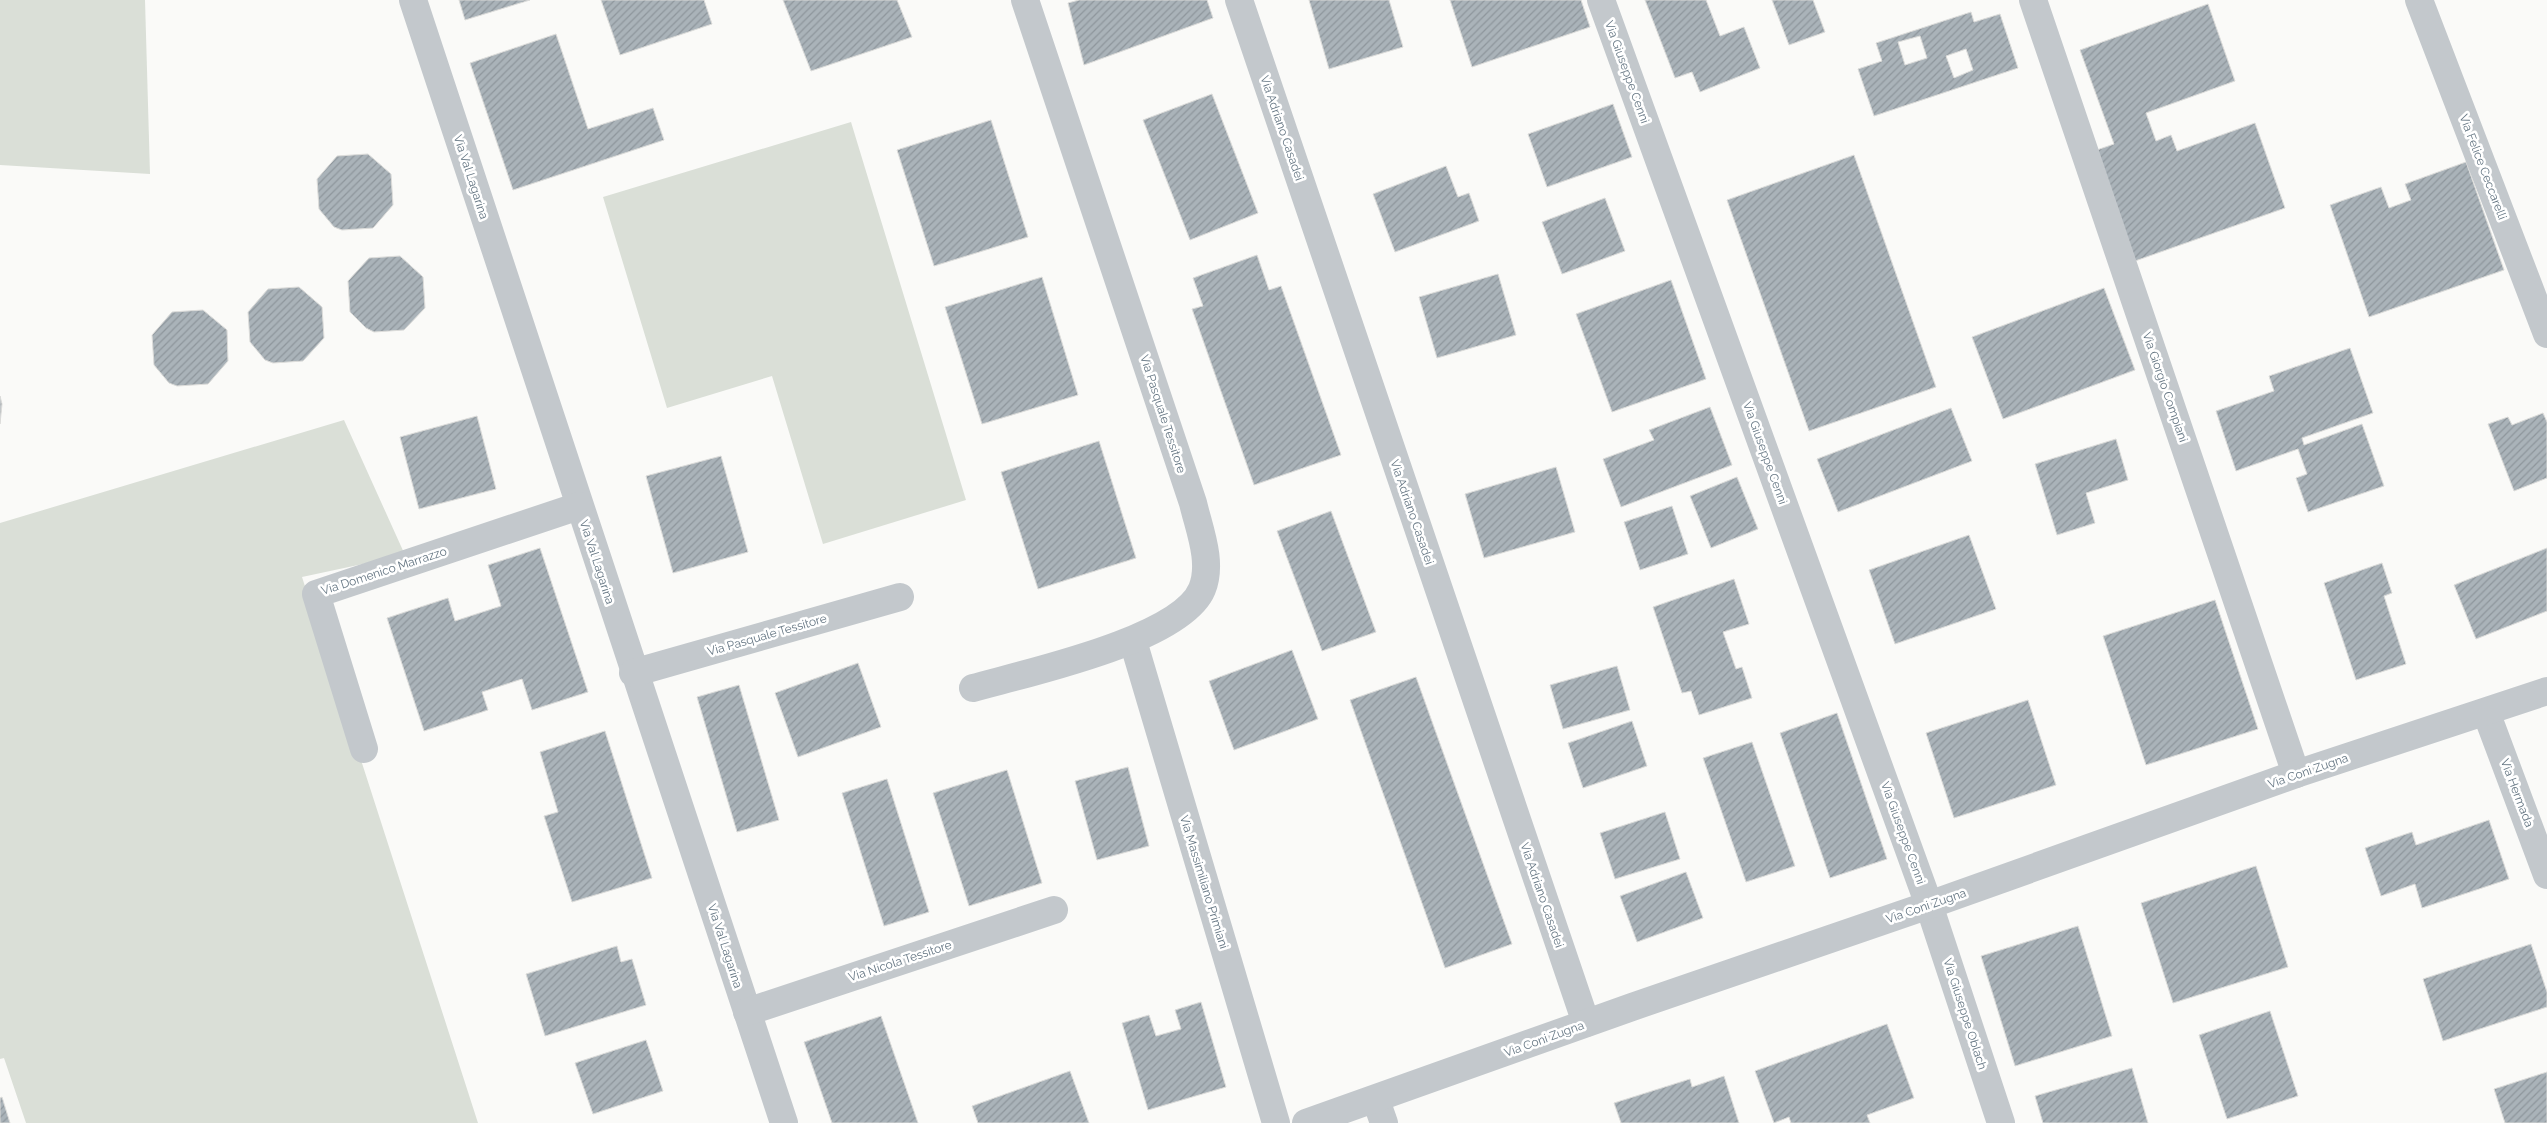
<svg xmlns="http://www.w3.org/2000/svg" width="2547" height="1123" font-family="Raleway,sans-serif">
<style>
.green{fill:#dadfd7}
.building{fill:url(#building-hatch);stroke:#dcdcda;fill-rule:evenodd}
.lines{fill:none;stroke-linecap:round;stroke-linejoin:round}
.minor{stroke:#c3c8cc;stroke-width:28}
.labels{text-anchor:middle;stroke-width:5;stroke-linejoin:round;paint-order:stroke}
.street-label{font-size:12px;fill:#657683;stroke:#fff}
</style>
<defs>
<pattern id="building-hatch" width="6" height="6" patternUnits="userSpaceOnUse" patternTransform="scale(1.25)"><rect width="6" height="6" fill="#aab3b9"/><path d="M-1 1l2-2M0 6l6-6M5 7l2-2" fill="none" stroke="#8e969c"/></pattern>
</defs>
<rect width="100%" height="100%" fill="#fafaf8"/>
<!-- green -->
<g class="green">
<path d="M0,0H145L150,174L0,165Z"/>
<path d="M851,122L966,500L823,544L772,376L667,408L603,197Z"/>
<path d="M344,420L405,555L302,577L478,1123H26L4,1058L0,1059V523Z"/>
</g>
<!-- building -->
<g class="building">
<path d="M459,0H530L465,20Z"/>
<path d="M601,0H704L712,24L620,55Z"/>
<path d="M783,0H897L912,37L811,71Z"/>
<path d="M1079,0H1207L1213,18L1084,65L1068,3Z"/>
<path d="M1309,0H1389L1403,47L1329,69Z"/>
<path d="M1450,0H1581L1590,27L1472,67Z"/>
<path d="M1645,0H1706L1720,36L1744,27L1760,68L1700,92L1692,72L1675,78Z"/>
<path d="M1772,0H1813L1825,32L1789,45Z"/>
<path d="M2208,4L2235,81L2146,113L2156,141L2171,135L2177,151L2255,123L2285,208L2135,261L2094,151L2114,144L2080,50Z"/>
<path d="M1971,12L1974,22L2000,14L2018,68L1874,116L1858,69L1882,61L1876,43ZM1920,36L1927,58L1905,65L1898,42ZM1966,49L1973,70L1954,78L1946,56Z"/>
<path d="M556,34L588,129L653,108L664,140L513,190L470,63Z"/>
<path d="M1212,94L1258,213L1190,240L1143,120Z"/>
<path d="M1613,104L1632,157L1547,187L1528,134Z"/>
<path d="M991,120L1028,237L934,266L897,150Z"/>
<path d="M368,154L391,174L393,205L373,228L342,230L334,227L319,209L317,179L337,156Z"/>
<path d="M1854,155L1936,387L1809,431L1727,200Z"/>
<path d="M2466,162L2504,270L2369,317L2330,205L2381,187L2389,208L2411,200L2405,184Z"/>
<path d="M1446,166L1458,197L1469,193L1479,221L1395,252L1373,194Z"/>
<path d="M1605,198L1625,251L1562,274L1542,222Z"/>
<path d="M1257,255L1269,290L1281,286L1341,455L1254,485L1192,309L1203,306L1193,278Z"/>
<path d="M400,256L423,277L425,308L404,330L374,332L366,328L350,312L348,281L369,258Z"/>
<path d="M1498,274L1516,335L1437,358L1419,297Z"/>
<path d="M1042,277L1078,395L982,424L945,307Z"/>
<path d="M1671,280L1706,379L1612,412L1576,314Z"/>
<path d="M299,287L322,307L324,338L303,361L273,363L265,360L250,342L248,312L268,289Z"/>
<path d="M2104,288L2135,370L2003,419L1972,337Z"/>
<path d="M203,310L227,330L228,361L208,384L177,386L169,383L154,365L152,335L172,312Z"/>
<path d="M2350,348L2373,413L2302,438L2304,445L2362,424L2384,486L2308,512L2296,478L2307,474L2298,449L2236,471L2216,411L2274,391L2269,376Z"/>
<path d="M0,396L2,404L0,424Z"/>
<path d="M1710,407L1732,465L1621,507L1603,459L1654,440L1649,430Z"/>
<path d="M1951,408L1972,461L1838,512L1817,459Z"/>
<path d="M2543,413L2547,422V478L2514,491L2488,424L2508,417L2512,425Z"/>
<path d="M477,416L496,489L419,509L400,437Z"/>
<path d="M2116,439L2128,480L2086,493L2095,523L2057,535L2035,464Z"/>
<path d="M1099,441L1136,558L1038,589L1001,472Z"/>
<path d="M721,456L748,552L673,573L646,476Z"/>
<path d="M1556,467L1575,532L1484,558L1465,494Z"/>
<path d="M1737,477L1758,529L1711,548L1690,496Z"/>
<path d="M1672,506L1688,554L1640,570L1624,522Z"/>
<path d="M1331,511L1376,632L1322,651L1277,531Z"/>
<path d="M1969,535L1996,609L1895,644L1869,570Z"/>
<path d="M540,548L588,692L532,710L522,679L482,692L488,710L424,731L387,618L448,598L455,621L501,606L488,565Z"/>
<path d="M2547,548V611L2476,639L2454,585Z"/>
<path d="M2382,563L2392,593L2384,596L2406,664L2356,680L2324,583Z"/>
<path d="M1734,579L1749,624L1723,632L1736,669L1742,667L1752,698L1699,715L1691,691L1682,693L1653,607Z"/>
<path d="M2215,600L2258,729L2146,765L2103,636Z"/>
<path d="M1292,650L1318,719L1234,750L1209,681Z"/>
<path d="M858,663L881,727L798,757L775,693Z"/>
<path d="M1617,666L1630,710L1563,729L1550,685Z"/>
<path d="M1416,677L1512,944L1445,968L1350,700Z"/>
<path d="M739,685L779,820L737,832L697,697Z"/>
<path d="M2028,700L2056,785L1954,818L1926,733Z"/>
<path d="M1837,713L1887,859L1830,878L1780,733Z"/>
<path d="M1632,721L1647,766L1583,788L1568,743Z"/>
<path d="M605,731L652,878L572,902L544,816L558,812L540,752Z"/>
<path d="M1752,742L1795,866L1746,882L1703,758Z"/>
<path d="M1128,767L1149,846L1097,860L1075,781Z"/>
<path d="M1007,770L1042,883L969,906L933,793Z"/>
<path d="M887,779L929,912L884,926L842,793Z"/>
<path d="M1665,812L1680,859L1615,879L1600,833Z"/>
<path d="M2489,820L2509,879L2422,908L2415,884L2381,896L2365,848L2412,832L2416,845Z"/>
<path d="M2256,866L2288,967L2173,1003L2141,903Z"/>
<path d="M1686,872L1703,918L1637,942L1620,896Z"/>
<path d="M2078,926L2112,1036L2015,1066L1981,956Z"/>
<path d="M2531,944L2547,992V1007L2443,1041L2423,979Z"/>
<path d="M617,946L621,962L632,959L646,1005L545,1036L526,974Z"/>
<path d="M1201,1002L1226,1087L1148,1110L1122,1023L1149,1015L1156,1036L1181,1029L1175,1010Z"/>
<path d="M2270,1011L2298,1096L2227,1119L2199,1035Z"/>
<path d="M881,1016L918,1123H832L804,1042Z"/>
<path d="M1887,1024L1914,1098L1867,1115L1870,1123H1791L1789,1117L1774,1123L1755,1071Z"/>
<path d="M646,1040L663,1091L593,1114L575,1063Z"/>
<path d="M2132,1068L2148,1123H2043L2035,1096Z"/>
<path d="M1070,1071L1089,1123H978L972,1106Z"/>
<path d="M2547,1072V1123H2505L2494,1089Z"/>
<path d="M1724,1076L1739,1123H1621L1614,1103L1690,1079L1692,1087Z"/>
<path d="M2,1097L10,1123H0V1098Z"/>
</g>
<g class="lines">
<!-- minor -->
<g class="minor">
<path d="M413,0L784,1123"/>
<path d="M1239,0L1586,1023"/>
<path d="M1601,0L1929,905L2001,1123"/>
<path d="M2033,0L2296,774"/>
<path d="M2419,0L2547,334"/>
<path d="M1133,641L1276,1123"/>
<path d="M633,673L900,597"/>
<path d="M973,688C1026,673 1181,640 1202,589C1213,562 1199,529 1193,503L1025,0"/>
<path d="M2486,712L2547,875"/>
<path d="M364,749L316,594L579,506"/>
<path d="M747,1012L1054,910"/>
<path d="M1376,1100L1384,1123"/>
<path d="M1306,1123L1632,1007L1929,905L2296,774L2547,691"/>
</g>
</g>
<g class="labels">
<!-- street labels -->
<g class="street-label">
<text transform="translate(1627 72) rotate(70)" y="4">Via Giuseppe Cenni</text>
<text transform="translate(1282 128) rotate(71)" y="4">Via Adriano Casadei</text>
<text transform="translate(2483 167) rotate(69)" y="4">Via Felice Ceccarelli</text>
<text transform="translate(471 177) rotate(72)" y="4">Via Val Lagarina</text>
<text transform="translate(2165 387) rotate(71)" y="4">Via Giorgio Compiani</text>
<text transform="translate(1163 414) rotate(72)" y="4">Via Pasquale Tessitore</text>
<text transform="translate(1765 453) rotate(70)" y="4">Via Giuseppe Cenni</text>
<text transform="translate(1412 512) rotate(71)" y="4">Via Adriano Casadei</text>
<text transform="translate(597 562) rotate(72)" y="4">Via Val Lagarina</text>
<text transform="translate(384 571) rotate(-18)" y="4">Via Domenico Marrazzo</text>
<text transform="translate(767 635) rotate(-16)" y="4">Via Pasquale Tessitore</text>
<text transform="translate(2308 771) rotate(-19)" y="4">Via Coni Zugna</text>
<text transform="translate(2517 793) rotate(69)" y="4">Via Hermada</text>
<text transform="translate(1903 833) rotate(70)" y="4">Via Giuseppe Cenni</text>
<text transform="translate(1204 882) rotate(73)" y="4">Via Massimiliano Primiani</text>
<text transform="translate(1542 895) rotate(71)" y="4">Via Adriano Casadei</text>
<text transform="translate(1926 906) rotate(-19)" y="4">Via Coni Zugna</text>
<text transform="translate(725 946) rotate(72)" y="4">Via Val Lagarina</text>
<text transform="translate(900 961) rotate(-18)" y="4">Via Nicola Tessitore</text>
<text transform="translate(1965 1014) rotate(72)" y="4">Via Giuseppe Oblach</text>
<text transform="translate(1544 1039) rotate(-20)" y="4">Via Coni Zugna</text>
</g>
</g>
</svg>
